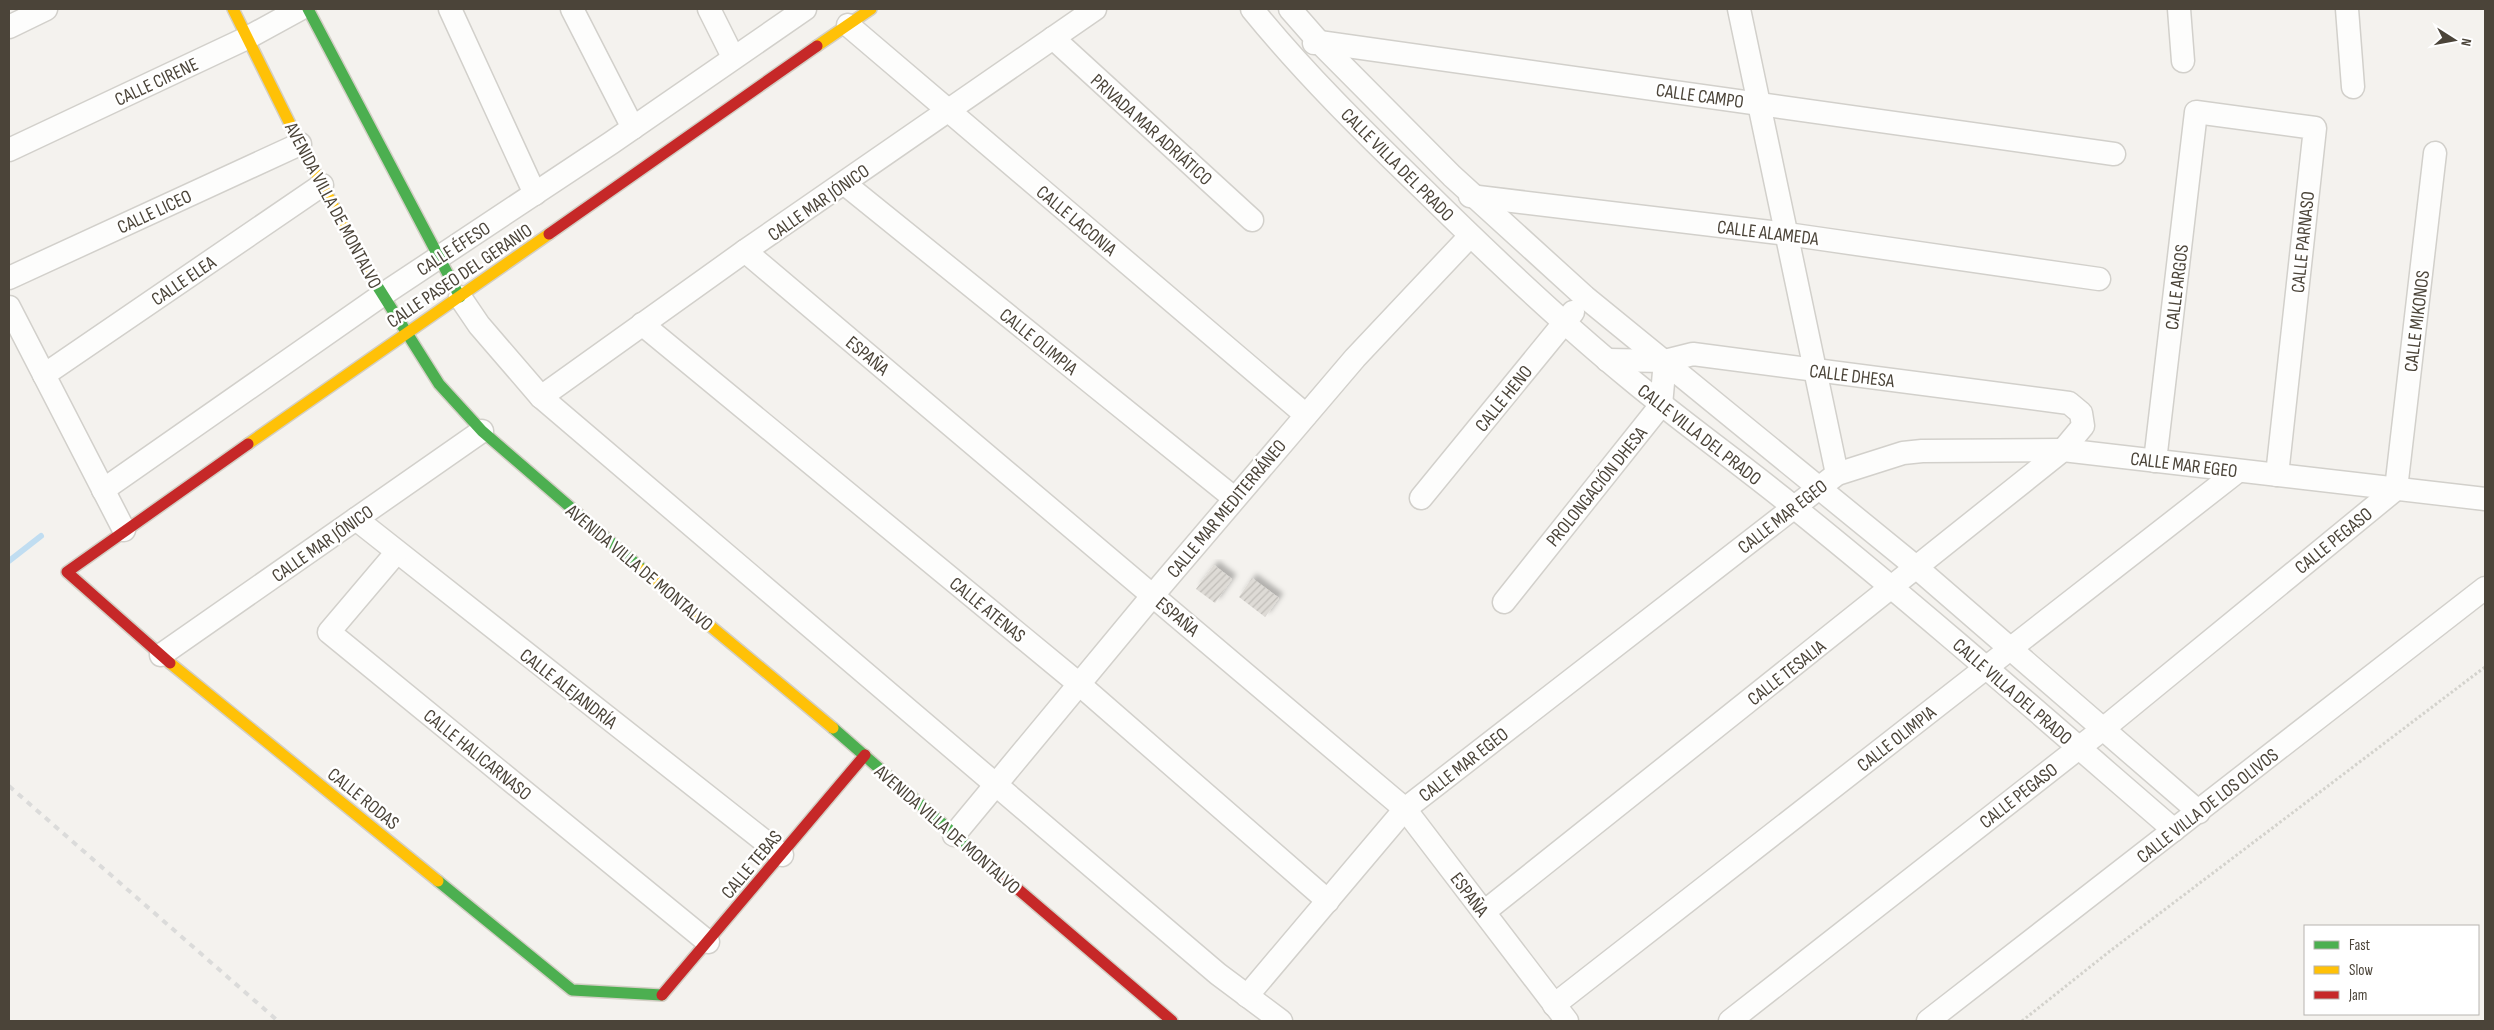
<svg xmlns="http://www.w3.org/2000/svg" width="2494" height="1030" font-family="'Sofia Sans Condensed',sans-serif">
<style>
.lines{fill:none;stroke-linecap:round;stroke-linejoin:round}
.stream{stroke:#c0ddf1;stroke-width:6}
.building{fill:url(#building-hatch);filter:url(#shadow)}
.street-casing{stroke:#d2d0cb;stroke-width:25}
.fast-casing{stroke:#d3cfc5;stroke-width:14}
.slow-casing{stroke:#d3cfc5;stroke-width:14}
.jam-casing{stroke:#d3cfc5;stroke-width:14}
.path{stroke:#d3d2cc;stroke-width:3;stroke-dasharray:2.5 2.5;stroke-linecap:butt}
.street{stroke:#fdfdfc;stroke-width:22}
.fast{stroke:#4caf50;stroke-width:11}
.slow{stroke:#ffc107;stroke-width:11}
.jam{stroke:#c62828;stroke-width:11}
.rail{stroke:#dbdbda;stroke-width:4;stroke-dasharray:6 6;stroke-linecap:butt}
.labels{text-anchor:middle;stroke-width:5;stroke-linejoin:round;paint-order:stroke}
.street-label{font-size:19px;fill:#4b4439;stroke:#fff}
</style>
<defs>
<pattern id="building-hatch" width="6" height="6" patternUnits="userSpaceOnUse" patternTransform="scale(1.25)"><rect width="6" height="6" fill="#dedbd6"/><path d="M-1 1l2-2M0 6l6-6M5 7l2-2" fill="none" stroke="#c0bdb8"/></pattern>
<filter id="shadow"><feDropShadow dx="4.5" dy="-4.5" stdDeviation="2.5" flood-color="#0004"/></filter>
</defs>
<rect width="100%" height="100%" fill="#f4f2ee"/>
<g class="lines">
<!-- stream -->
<path class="stream" d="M9,561L41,536"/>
</g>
<!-- building -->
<g class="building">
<path d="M1214,565L1232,579L1215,603L1196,589Z"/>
<path d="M1252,578L1279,598L1265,617L1239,597Z"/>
</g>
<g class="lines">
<defs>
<g id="street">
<path d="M450,9L535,194"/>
<path d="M572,9L633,128"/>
<path d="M709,9L733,57"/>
<path d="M1252,9C1304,73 1363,131 1423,189C1489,254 1557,319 1629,378C1683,423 1741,464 1795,508C1924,612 2049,722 2174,830"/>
<path d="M1290,9L1319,42L1452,176L1585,297L1916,567L2199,812"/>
<path d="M1739,9L1837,474"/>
<path d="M2179,9L2183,61"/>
<path d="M2347,9L2353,87"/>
<path d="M848,25L1306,415"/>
<path d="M9,27L46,9"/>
<path d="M1053,38L1252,220"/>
<path d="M1314,43L1319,42L2114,154"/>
<path d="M9,150L247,38L300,9"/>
<path d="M845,184L1234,498"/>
<path d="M1470,196L1787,234L2099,279"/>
<path d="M745,251L1405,809L1567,1021"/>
<path d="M9,278L300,144"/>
<path d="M460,297L479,325L541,397L1218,974L1281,1021"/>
<path d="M9,307L124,530"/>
<path d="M642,324L1079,684L1328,901"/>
<path d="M44,375L322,185"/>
<path d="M541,397L745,251L1095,9"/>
<path d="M2155,461L2196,112L2315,128L2277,475"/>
<path d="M103,490L382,295L611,143L805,9"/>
<path d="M1421,498L1573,312"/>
<path d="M356,519L782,855"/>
<path d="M396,553L329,632L708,942"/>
<path d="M1504,602L1661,405L1665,361"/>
<path d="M161,655L482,431"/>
<path d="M954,835L1153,595L1355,358L1470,236"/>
<path d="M1484,912L2063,450L2083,426L2081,413L2069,403L1693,354L1665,361L1607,360"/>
<path d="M1247,996L1405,809L1837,474L1903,453L1922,451L2063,450L2485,499"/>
<path d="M1554,1005L2238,471"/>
<path d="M1730,1021L2103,729L2396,489L2435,153"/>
<path d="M1928,1021L2485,588"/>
</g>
<g id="fast">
<path d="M308,9L460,297"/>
<path d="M371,276L439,384L482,431L643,570"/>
<path d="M833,728L985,861"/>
<path d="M438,881L572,990L662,995"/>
</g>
<g id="slow">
<path d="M233,9L300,144L371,276"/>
<path d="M817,46L871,9"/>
<path d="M248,444L549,234"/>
<path d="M643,570L833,728"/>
<path d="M170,663L438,881"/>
</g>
<g id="jam">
<path d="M549,234L817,46"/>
<path d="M170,663L67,572L248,444"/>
<path d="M985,861L1172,1021"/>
<path d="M662,995L865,755"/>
</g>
</defs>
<!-- street casing -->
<use href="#street" class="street-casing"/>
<!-- fast casing -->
<use href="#fast" class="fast-casing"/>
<!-- slow casing -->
<use href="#slow" class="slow-casing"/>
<!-- jam casing -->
<use href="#jam" class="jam-casing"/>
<!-- path -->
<path class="path" d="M2022,1021L2110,951L2485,667"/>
<!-- street -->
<use href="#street" class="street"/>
<!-- fast -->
<use href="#fast" class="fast"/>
<!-- slow -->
<use href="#slow" class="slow"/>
<!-- jam -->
<use href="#jam" class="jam"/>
<!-- rail -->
<path class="rail" d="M9,786L278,1021"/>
</g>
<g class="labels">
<!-- street labels -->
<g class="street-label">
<text transform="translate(156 81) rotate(-25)" y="7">CALLE CIRENE</text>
<text transform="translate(1700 95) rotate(8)" y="7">CALLE CAMPO</text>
<text transform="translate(1152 129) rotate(42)" y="7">PRIVADA MAR ADRIÁTICO</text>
<text transform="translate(1398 164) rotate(45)" y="7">CALLE VILLA DEL PRADO</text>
<text transform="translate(818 202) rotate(-35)" y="7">CALLE MAR JÓNICO</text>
<text transform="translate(334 205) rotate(62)" y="7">AVENIDA VILLA DE MONTALVO</text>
<text transform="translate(154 211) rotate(-25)" y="7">CALLE LICEO</text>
<text transform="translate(1077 220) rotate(40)" y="7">CALLE LACONIA</text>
<text transform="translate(1768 232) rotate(7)" y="7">CALLE ALAMEDA</text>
<text transform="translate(2302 242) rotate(-84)" y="7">CALLE PARNASO</text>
<text transform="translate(453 248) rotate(-33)" y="7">CALLE ÉFESO</text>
<text transform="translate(459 275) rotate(-34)" y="7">CALLE PASEO DEL GERANIO</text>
<text transform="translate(183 280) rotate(-34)" y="7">CALLE ELEA</text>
<text transform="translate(2176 287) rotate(-83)" y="7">CALLE ARGOS</text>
<text transform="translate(2416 321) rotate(-83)" y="7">CALLE MIKONOS</text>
<text transform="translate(1039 341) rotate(39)" y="7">CALLE OLIMPIA</text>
<text transform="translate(868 355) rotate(40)" y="7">ESPAÑA</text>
<text transform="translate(1852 375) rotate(7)" y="7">CALLE DHESA</text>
<text transform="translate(1503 398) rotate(-51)" y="7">CALLE HENO</text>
<text transform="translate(1700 434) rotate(38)" y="7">CALLE VILLA DEL PRADO</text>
<text transform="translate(2184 464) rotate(7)" y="7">CALLE MAR EGEO</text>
<text transform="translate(1596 486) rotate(-51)" y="7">PROLONGACIÓN DHESA</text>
<text transform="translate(1226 508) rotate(-50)" y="7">CALLE MAR MEDITERRÁNEO</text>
<text transform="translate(1782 516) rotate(-38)" y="7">CALLE MAR EGEO</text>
<text transform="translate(2333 540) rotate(-39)" y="7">CALLE PEGASO</text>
<text transform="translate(322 543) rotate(-35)" y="7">CALLE MAR JÓNICO</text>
<text transform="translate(640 567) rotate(40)" y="7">AVENIDA VILLA DE MONTALVO</text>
<text transform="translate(988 609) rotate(39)" y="7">CALLE ATENAS</text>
<text transform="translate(1178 616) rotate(40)" y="7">ESPAÑA</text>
<text transform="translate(1786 672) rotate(-38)" y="7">CALLE TESALIA</text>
<text transform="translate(569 688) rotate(38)" y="7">CALLE ALEJANDRÍA</text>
<text transform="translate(2013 691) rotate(41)" y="7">CALLE VILLA DEL PRADO</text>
<text transform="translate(1896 738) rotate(-38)" y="7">CALLE OLIMPIA</text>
<text transform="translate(478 754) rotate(39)" y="7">CALLE HALICARNASO</text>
<text transform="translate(1463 764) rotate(-38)" y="7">CALLE MAR EGEO</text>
<text transform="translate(2018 795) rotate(-38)" y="7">CALLE PEGASO</text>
<text transform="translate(364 798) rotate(39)" y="7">CALLE RODAS</text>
<text transform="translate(2207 805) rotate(-38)" y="7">CALLE VILLA DE LOS OLIVOS</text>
<text transform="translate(948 829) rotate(41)" y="7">AVENIDA VILLA DE MONTALVO</text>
<text transform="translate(751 864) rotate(-50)" y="7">CALLE TEBAS</text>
<text transform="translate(1470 894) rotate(53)" y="7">ESPAÑA</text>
</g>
</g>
<!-- border -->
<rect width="2494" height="1030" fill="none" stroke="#4b4439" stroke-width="20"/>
<!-- legend -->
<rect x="2304" y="925" width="175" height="90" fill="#ffffff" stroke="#b7b4b0"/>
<rect x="2314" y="941" width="25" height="8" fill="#4caf50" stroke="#b7b4b0"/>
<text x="2349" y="950" font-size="15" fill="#4b4439">Fast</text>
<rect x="2314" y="966" width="25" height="8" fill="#ffc107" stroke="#b7b4b0"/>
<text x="2349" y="975" font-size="15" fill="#4b4439">Slow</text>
<rect x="2314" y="991" width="25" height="8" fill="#c62828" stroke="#b7b4b0"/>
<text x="2349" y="1000" font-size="15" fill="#4b4439">Jam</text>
<!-- north arrow -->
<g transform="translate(2454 40) rotate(101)" stroke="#ffffff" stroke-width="4" paint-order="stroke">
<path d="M0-4L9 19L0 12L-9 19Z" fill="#4b4439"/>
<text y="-8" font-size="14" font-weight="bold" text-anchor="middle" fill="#4b4439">N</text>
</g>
</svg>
